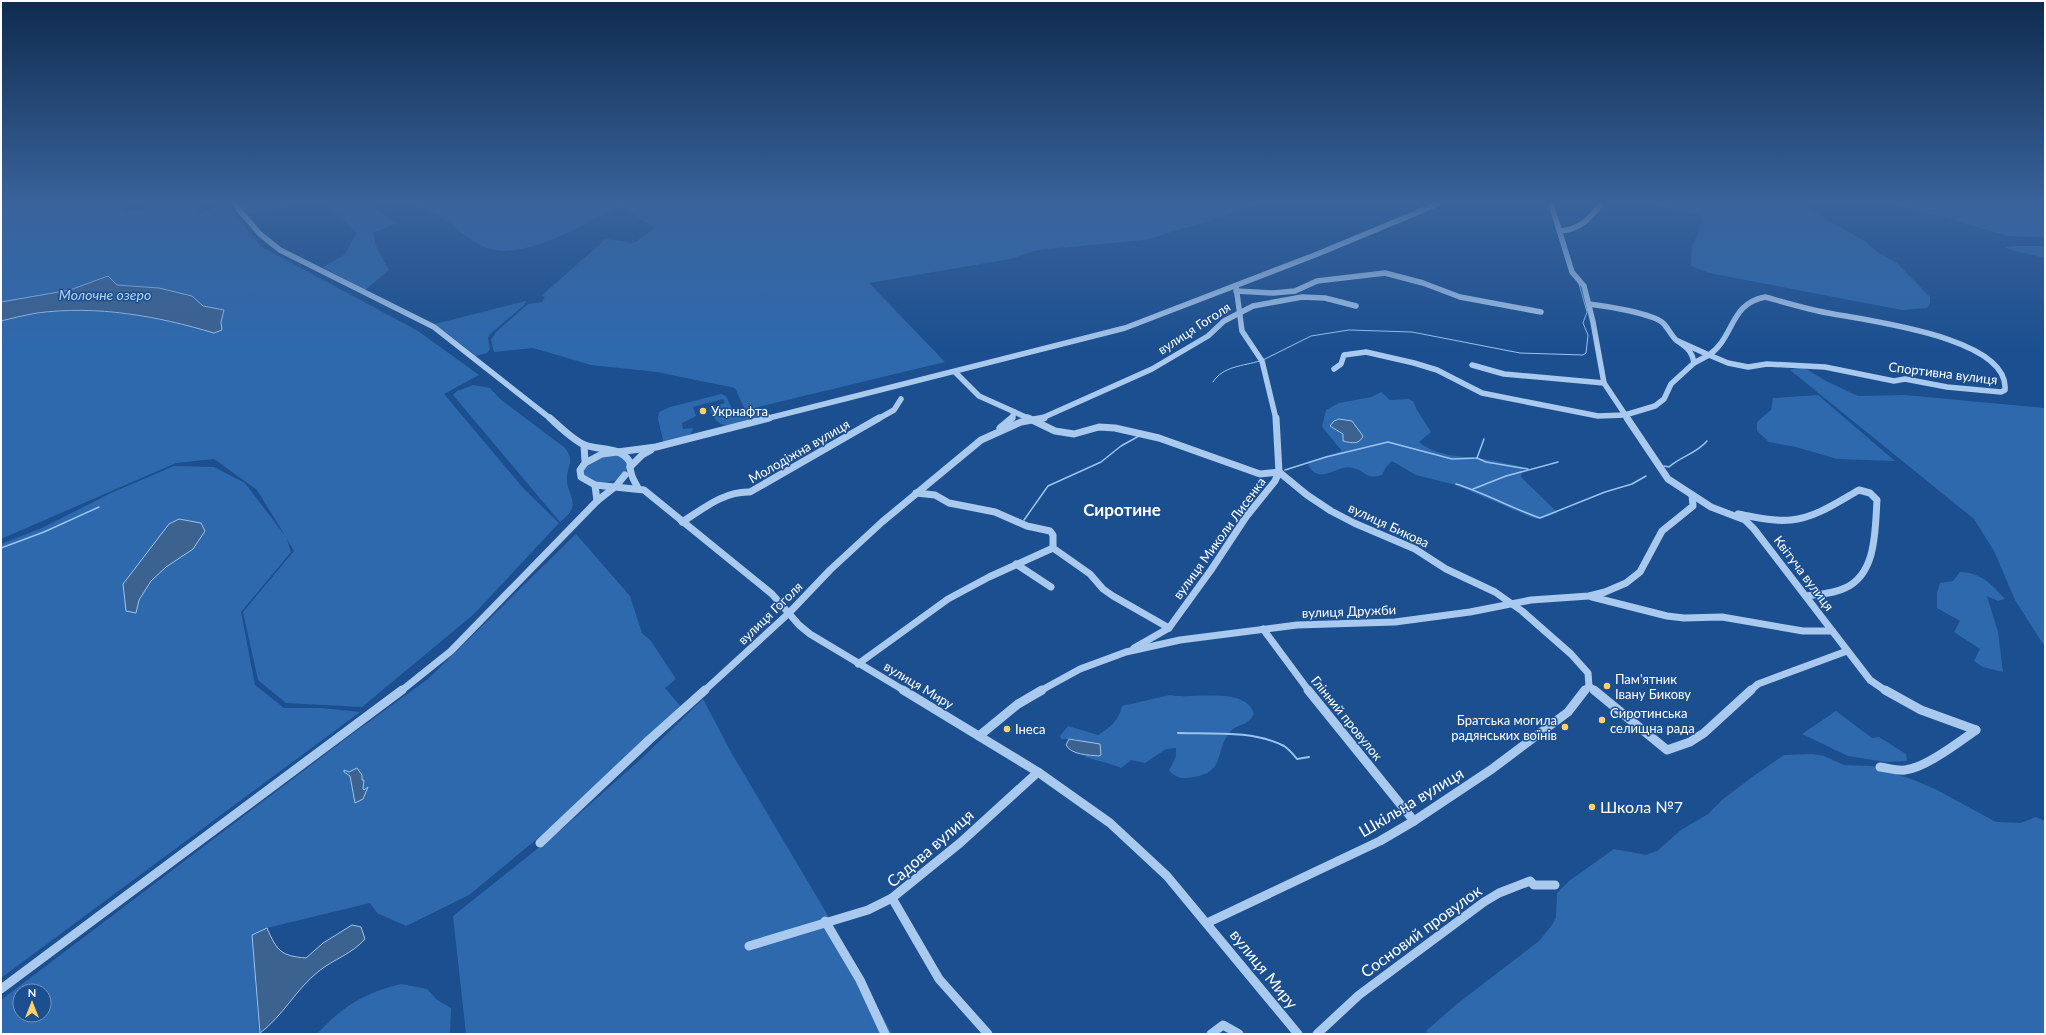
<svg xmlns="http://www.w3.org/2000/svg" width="2046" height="1035" font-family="Lato,sans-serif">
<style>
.green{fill:#2e69ad;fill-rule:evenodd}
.water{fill:#3c6290;stroke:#9cc4f0}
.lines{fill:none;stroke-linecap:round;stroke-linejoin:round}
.stream-far2{stroke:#9cc4f0;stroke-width:1}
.stream-far1{stroke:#9cc4f0;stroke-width:1.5}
.stream{stroke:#9cc4f0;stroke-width:2}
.minor-far2{stroke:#a9c9ee;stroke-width:5.5}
.minor-far1{stroke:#a9c9ee;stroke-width:7}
.minor{stroke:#a9c9ee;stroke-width:9}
.poi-dot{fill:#ffd166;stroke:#1b4f8f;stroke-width:1.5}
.labels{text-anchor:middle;stroke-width:3;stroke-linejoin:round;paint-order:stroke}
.street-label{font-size:13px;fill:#fff;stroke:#1b4f8f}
.poi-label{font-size:13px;fill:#fff;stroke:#1b4f8f;text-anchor:start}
.water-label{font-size:14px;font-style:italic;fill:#b5d3f5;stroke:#1b4f8f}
.near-street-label{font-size:16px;fill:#fff;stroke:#1b4f8f}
.near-poi-label{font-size:16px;fill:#fff;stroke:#1b4f8f;text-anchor:start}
.district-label{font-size:17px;font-weight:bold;fill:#fff;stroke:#1b4f8f}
</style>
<rect width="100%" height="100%" fill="#1b4f8f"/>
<!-- green -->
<g class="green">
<path d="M1,204H121L124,211L141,210L158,204H192L201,213L226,204L262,247L418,331L479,375L444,394L524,489L559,523L474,614L362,707L286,703L258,680L243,612L294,551L287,539L291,552L241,612L255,685L284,708H322L360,712L1,978V544L42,528L111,493L174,466L214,467L245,483L286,537L257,490L214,459L176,463L1,539Z"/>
<path d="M237,204H294L245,214Z"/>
<path d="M325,204H369L397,223L373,233L377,249L389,270L365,290L323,267L344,255L357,233Z"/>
<path d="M413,204H1254L1212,220L1144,240L1037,250L1010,259L869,283L945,362L758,407L764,419C742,424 720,436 710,410L712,407L725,403L723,399L693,407L696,416L682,423L683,429L693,428C691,440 674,441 664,444L658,419L659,412L670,407L721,394L726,396L734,413L745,410L735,388L657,372L591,365L533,348L494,352L491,340L496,332L528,304L542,302L545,297L541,296L606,239L634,243L655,228L620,206C585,223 519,266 480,245C468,239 459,230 448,222C438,214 425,209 413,204Z"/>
<path d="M1654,204H1800L1866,242L1877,252L1897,263L1930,297V303L1927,308L1902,310L1709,273L1691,266L1692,246L1698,234L1701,219L1699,215Z"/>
<path d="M1898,204H2045V237L2008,236Z"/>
<path d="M2016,246H2045V258L2011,250L2005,247Z"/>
<path d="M526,301L524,305L490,334L488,338L490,349L487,353L476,356L435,324Z"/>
<path d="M1803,367L1826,381L1858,396L1905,395L2045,408V647L2015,600L1994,551L1974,519L1790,370Z"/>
<path d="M473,385L490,388L500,399L565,448C576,462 566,466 567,481C567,489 575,500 572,508C570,514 565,518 560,522L453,395L457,391Z"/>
<path d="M1381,392L1390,400L1408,399L1413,401L1417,410L1431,432L1419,442C1437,457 1462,456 1484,459C1497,461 1510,464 1523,467L1521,477L1558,513L1539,519L1533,518L1456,485L1416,475L1392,461L1386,467L1382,475C1366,480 1366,471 1353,468C1338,463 1318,489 1307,462L1342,451L1322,427L1326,410L1339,403L1371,397Z"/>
<path d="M1818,395L1895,461L1837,459L1796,447L1769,442L1757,431V422L1771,410L1773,398Z"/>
<path d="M613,453L627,459C629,485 604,484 586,480L582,470L583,466Z"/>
<path d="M576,534L630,596L642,633L651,641L676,679L665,688L682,708L566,815L469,895L406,926L377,913L370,903L267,928L252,935L259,1034H1V1000L348,737L428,679ZM20,991H44V1015H20Z"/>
<path d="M1960,572C1982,573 1991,584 2005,599L1998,601L1987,596L1998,632L2003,672L1983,667L1974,661L1980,649L1954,632L1960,621L1937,608V593L1940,583L1953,581Z"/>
<path d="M1170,695C1192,700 1246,685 1254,714C1246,727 1240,723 1232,730C1213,749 1228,771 1194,777C1183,779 1178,779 1169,771L1176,756V748L1166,749L1145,763L1131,760L1121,768L1114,765L1085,757L1086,754L1099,756L1076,739H1061L1060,736L1068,726L1098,735C1111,727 1119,720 1122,706Z"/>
<path d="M703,699L732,754L833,924L892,1034H466L453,916L561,830L642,758Z"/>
<path d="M1836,711L1872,738L1879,737L1906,754L1907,761L1885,762L1848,756L1802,734Z"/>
<path d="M1813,754L1824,756L1844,765L1872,766L1914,780L1937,790L1996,822L2021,823L2036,817L2045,821V1034H1428L1426,1031L1457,1004L1539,941L1552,925L1556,917L1557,893L1569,881L1614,849L1646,855L1657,851L1681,830L1708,814L1722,800L1752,777L1784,755Z"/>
<path d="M401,984L427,989L437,1000L451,1008L450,1034H317C343,1006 364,993 401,984Z"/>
</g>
<!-- water -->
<g class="water">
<path d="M108,276L117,285L159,288L192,296L203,306L224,310L221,322L222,330L214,333C157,316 97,305 37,313C25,315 13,318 1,321V302L70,290Z"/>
<path d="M1339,419L1352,421L1363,436C1359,445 1352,443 1343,441V434L1330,426L1334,421Z"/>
<path d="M179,519L201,523L205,531L193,549L166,567L151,581L139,600L136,613L126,611L123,584L169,524Z"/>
<path d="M1069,739L1100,744L1101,755L1099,756C1089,755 1071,755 1066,745Z"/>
<path d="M357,768L362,775V780H364L363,789L364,790L368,787L363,799L355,803L350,776L344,772V770L349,772Z"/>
<path d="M352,925L361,927L365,939C352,954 334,959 319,971C296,989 283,1016 260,1033L252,935L267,928C277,951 281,956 306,958L323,943Z"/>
</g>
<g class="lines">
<!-- stream-far2 -->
<g class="stream-far2">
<path d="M1263,360L1311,336L1349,330L1412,332L1520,353L1583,355L1586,353L1588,335L1583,323L1587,312L1579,284"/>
<path d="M1213,382C1223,366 1243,366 1260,361"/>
</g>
<!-- stream-far1 -->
<g class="stream-far1">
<path d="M1477,458L1486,462L1528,469"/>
<path d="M1664,466L1669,467C1681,456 1696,454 1707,441"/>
<path d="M1285,470L1326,457L1388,442L1452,459L1477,458L1484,439"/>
<path d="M1456,484C1485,493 1511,508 1540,518L1605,492L1632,484L1646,476"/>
<path d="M1473,489L1506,476L1558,462"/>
<path d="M1024,520L1048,486L1101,462L1121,446L1139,436"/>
<path d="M1,548L44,532L99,507"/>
</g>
<!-- stream -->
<path class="stream" d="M1178,733C1211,734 1253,730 1284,746C1289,749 1293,754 1297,759L1309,757"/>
<!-- minor-far2 -->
<g class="minor-far2">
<path d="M234,204L260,234L280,250L434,327L551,419"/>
<path d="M1551,204L1572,272L1584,286L1593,322L1604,383L1628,419"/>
<path d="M1560,231C1580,229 1589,220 1601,204"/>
<path d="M1236,286L1242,331L1262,361L1276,419"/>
<path d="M1236,291L1273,293L1295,291L1317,281L1385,273L1423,283L1460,297L1541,312"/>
<path d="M1765,297C1783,302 1800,307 1818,311C1858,320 2010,335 2005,390L2001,392L1947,387L1905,379L1894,381L1825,367L1767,364L1748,367L1728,363L1709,355C1735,337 1729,304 1765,297Z"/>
<path d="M1678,341L1709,355"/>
<path d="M1694,363L1709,355"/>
<path d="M1472,365L1504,374L1604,383"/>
<path d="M1334,369L1341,364L1344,355L1366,352L1414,363L1437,370L1482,393L1598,416L1625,415L1655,406L1664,399L1671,384L1694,363C1692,350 1686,347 1676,340C1671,335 1668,328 1663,323C1652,313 1605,306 1589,304"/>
<path d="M955,372L979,396L1030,419"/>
<path d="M765,419L1125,328L1315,255L1438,204"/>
<path d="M878,419L894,410L901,399"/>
<path d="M1012,419L1014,412"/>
<path d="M1040,419L1152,369L1208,336L1224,321L1253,306L1302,297L1325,298L1356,306"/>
</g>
<!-- minor-far1 -->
<g class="minor-far1">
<path d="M550,418C559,426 574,441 585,445C601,451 620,446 630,462C629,472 633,479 638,488"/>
<path d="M769,418L656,447L602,454L585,463L580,470L581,477L595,485L644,490L772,594L799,625L810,634L905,691"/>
<path d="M1028,418L1055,431L1074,434L1099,427L1115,428L1159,438L1260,474L1279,472"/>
<path d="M1276,418L1279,472L1307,495L1331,511L1354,523L1415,549L1446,569L1495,592L1522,611L1571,654L1588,673L1589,686L1595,691"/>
<path d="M1627,418L1668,479L1711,507L1745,520L1754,529L1870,680L1886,691"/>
<path d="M1000,428L1012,418"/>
<path d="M584,445L585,461"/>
<path d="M630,467L642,455L651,450"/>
<path d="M595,485L597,501"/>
<path d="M916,493L935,495L949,503L995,512L1027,526L1050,531L1053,535V548L1090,574L1103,589L1113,596L1169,628"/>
<path d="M1738,514C1755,517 1773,522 1791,520C1815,518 1838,502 1859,490L1870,493L1877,500C1875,529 1877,574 1845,588C1833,594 1819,594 1806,596"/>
<path d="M682,522C703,509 724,491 750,492L879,418"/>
<path d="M1016,564L1051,587"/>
<path d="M1592,597L1667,616L1684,618L1722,617L1803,631H1832"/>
<path d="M1263,629L1309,691"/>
<path d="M1134,648L1169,628L1211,570L1246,517L1275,481L1279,472"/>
<path d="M858,664L948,599L989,577L1053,548"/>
<path d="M401,691L451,651L597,501L616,486L625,475"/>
<path d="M704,691L789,613L830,570L882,522L981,440L1021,422L1044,418"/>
<path d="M1040,691L1080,669L1126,652L1180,640L1297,625L1395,622L1470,612L1531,600L1589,596L1605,592L1626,583L1640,572L1662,531L1693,506L1692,495"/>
<path d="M1585,691L1589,686"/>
<path d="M1750,691L1758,684L1847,651"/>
</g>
<!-- minor -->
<g class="minor">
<path d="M903,690L1038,772L1110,823L1167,876L1298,1034"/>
<path d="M1308,690L1414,821"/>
<path d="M1594,690L1667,750L1690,742L1704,733L1751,690"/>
<path d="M1885,690L1921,710L1976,730"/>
<path d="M979,736L1018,704L1042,690"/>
<path d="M1880,767C1888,768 1897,771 1905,770C1925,768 1959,742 1976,730"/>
<path d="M540,843L649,740L705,690"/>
<path d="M892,898L939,979L988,1034"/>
<path d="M825,921L860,980L885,1034"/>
<path d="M1207,923L1380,841L1414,821L1492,769L1568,712L1585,690"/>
<path d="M749,946L868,910L892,898L960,843L1038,772"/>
<path d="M1,989L402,690"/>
<path d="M1211,1034L1223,1025L1239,1034"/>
<path d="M1317,1034L1359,995L1484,902L1499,893L1530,881L1534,885H1555"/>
</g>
</g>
<!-- sky -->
<linearGradient id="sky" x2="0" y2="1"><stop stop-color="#0f2b4f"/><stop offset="0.58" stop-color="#39639b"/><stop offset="1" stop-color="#39639b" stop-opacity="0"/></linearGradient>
<rect width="2046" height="349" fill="url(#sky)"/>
<!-- markers -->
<g class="poi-dot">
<circle cx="703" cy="411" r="4"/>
<circle cx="1607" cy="686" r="4"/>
<circle cx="1602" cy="720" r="4"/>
<circle cx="1565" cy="727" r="4"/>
<circle cx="1007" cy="729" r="4"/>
<circle cx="1592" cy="807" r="4"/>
</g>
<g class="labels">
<!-- street labels -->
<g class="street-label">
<text transform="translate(1194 328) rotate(-33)" y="5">вулиця Гоголя</text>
<text transform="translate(1943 373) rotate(7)" y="5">Спортивна вулиця</text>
<text transform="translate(799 451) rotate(-30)" y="5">Молодіжна вулиця</text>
<text transform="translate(1389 525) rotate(25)" y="5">вулиця Бикова</text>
<text transform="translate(1219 538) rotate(-54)" y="5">вулиця Миколи Лисенка</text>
<text transform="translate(1804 573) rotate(53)" y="5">Квітуча вулиця</text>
<text transform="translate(1349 611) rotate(-2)" y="5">вулиця Дружби</text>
<text transform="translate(770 613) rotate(-44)" y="5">вулиця Гоголя</text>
<text transform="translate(919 685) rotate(31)" y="5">вулиця Миру</text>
<text transform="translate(1347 718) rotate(51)" y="5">Глінний провулок</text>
</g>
<!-- poi labels -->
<g class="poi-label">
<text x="711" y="416">Укрнафта</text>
<text x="1615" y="684">Пам'ятник<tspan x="1615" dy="15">Івану Бикову</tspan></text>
<text x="1610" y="718">Сиротинська<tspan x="1610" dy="15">селищна рада</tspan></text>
<text x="1557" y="725" text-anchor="end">Братська могила<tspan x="1557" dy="15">радянських воїнів</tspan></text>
<text x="1015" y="734">Інеса</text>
</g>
<!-- water labels -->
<g class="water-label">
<text x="105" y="300">Молочне озеро</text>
</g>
<!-- near-street labels -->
<g class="near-street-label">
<text transform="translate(1411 802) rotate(-31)" y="6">Шкільна вулиця</text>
<text transform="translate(930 848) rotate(-41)" y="6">Садова вулиця</text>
<text transform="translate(1421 931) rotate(-36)" y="6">Сосновий провулок</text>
<text transform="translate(1264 969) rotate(51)" y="6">вулиця Миру</text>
</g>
<!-- near-poi labels -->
<g class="near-poi-label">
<text x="1600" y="813">Школа №7</text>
</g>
<!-- district labels -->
<g class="district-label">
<text x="1122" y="516">Сиротине</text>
</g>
</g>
<!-- border -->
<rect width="2046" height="1035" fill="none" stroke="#ffffff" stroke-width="4"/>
<!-- north arrow -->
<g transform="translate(32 1003)"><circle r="19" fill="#1b4f8f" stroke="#7695bc"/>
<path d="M0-3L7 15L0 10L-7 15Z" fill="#ffd166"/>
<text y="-6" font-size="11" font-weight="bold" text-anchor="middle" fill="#ffffff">N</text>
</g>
</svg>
